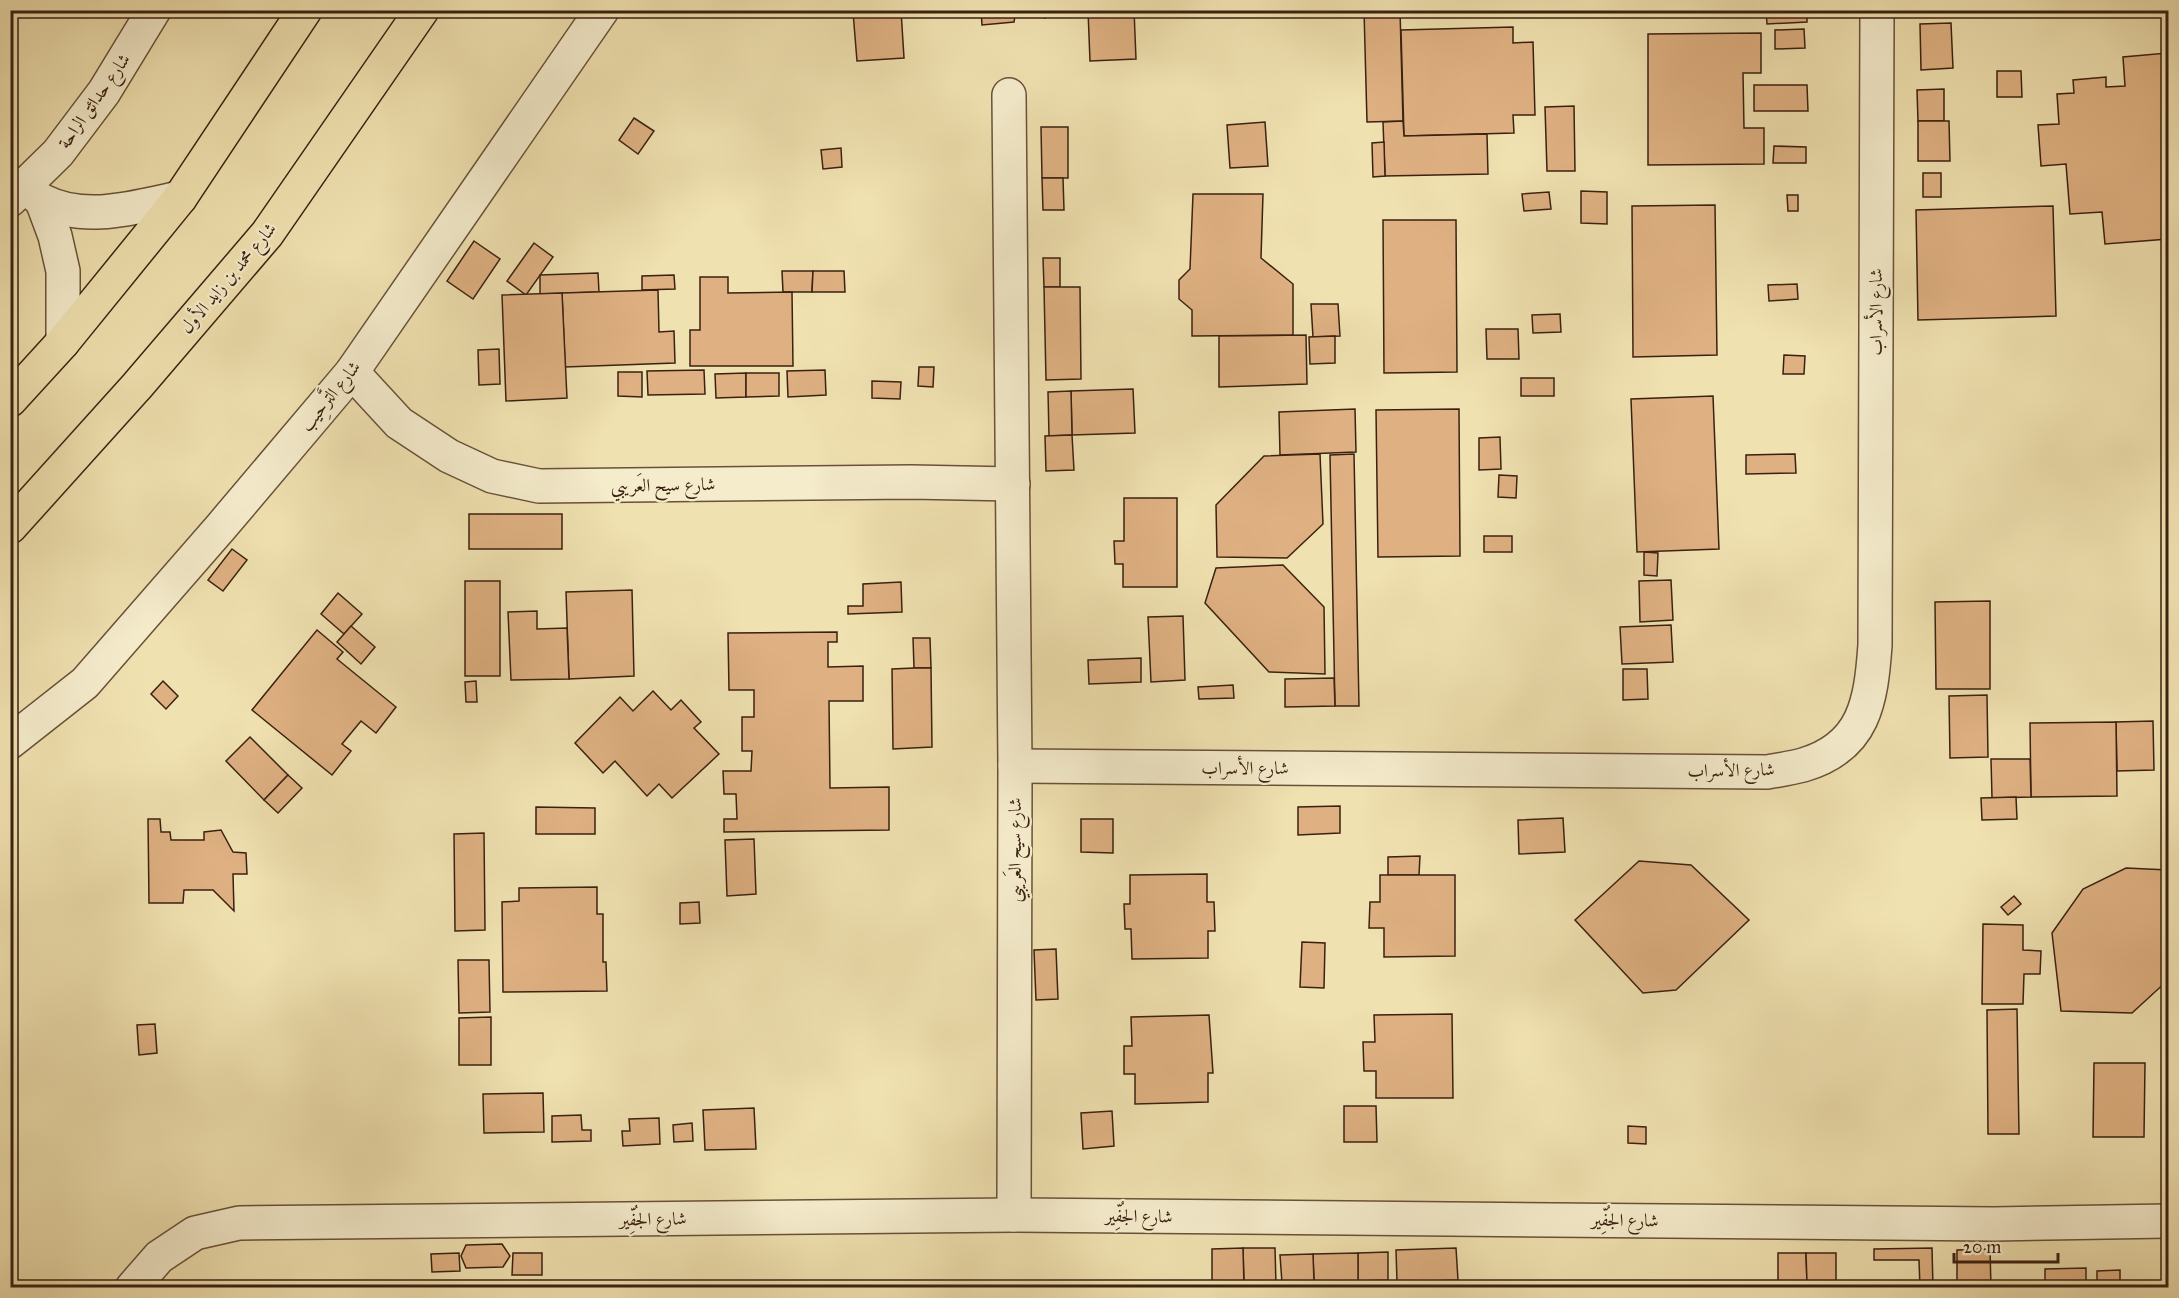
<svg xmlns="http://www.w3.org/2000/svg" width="2179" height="1298" font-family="'IM FELL Great Primer',Amiri,serif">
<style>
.building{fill:#dfb182;stroke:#3a2111;stroke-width:1.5}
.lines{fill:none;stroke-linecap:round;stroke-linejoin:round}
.minor-casing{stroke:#685139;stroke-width:36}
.major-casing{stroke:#3a2111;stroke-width:36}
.minor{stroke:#f5eccc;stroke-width:33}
.major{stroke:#f0e1b0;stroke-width:33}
.labels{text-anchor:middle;stroke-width:4.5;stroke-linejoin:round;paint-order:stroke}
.street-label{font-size:18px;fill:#3a2111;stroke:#f5eccc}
</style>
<rect width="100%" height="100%" fill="#f0e1b0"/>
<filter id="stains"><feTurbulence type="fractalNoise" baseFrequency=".00333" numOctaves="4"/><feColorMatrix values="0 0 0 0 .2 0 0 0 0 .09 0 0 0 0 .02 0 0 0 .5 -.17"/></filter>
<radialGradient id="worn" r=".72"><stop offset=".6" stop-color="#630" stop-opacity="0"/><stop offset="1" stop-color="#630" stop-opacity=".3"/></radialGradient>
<!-- building -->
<g class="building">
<path d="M735,10H831L830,15Z"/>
<path d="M901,10L904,58L857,61L853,12Z"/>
<path d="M981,10H1016L1014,22L982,25Z"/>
<path d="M1021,10H1049L1045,18Z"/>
<path d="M1088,10H1134L1136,59L1090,61Z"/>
<path d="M1364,10H1400L1403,121L1367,122Z"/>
<path d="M1766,10H1807V22L1767,24Z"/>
<path d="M1949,10H2023V12L1949,13Z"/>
<path d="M1951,23L1953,68L1921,70L1920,24Z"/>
<path d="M1513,27V43L1533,42L1535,115H1513L1514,133L1404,136L1401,30Z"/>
<path d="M1804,29L1805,48L1775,49V30Z"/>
<path d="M1761,33V73H1743L1744,128H1764V164L1648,165V34Z"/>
<path d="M2167,53L2168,79V239L2105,244L2102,212L2070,214L2066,164L2041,166L2038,125L2059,124L2057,94L2074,93L2073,80L2106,77V87L2125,86L2123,57Z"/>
<path d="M1997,71H2021L2022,97H1997Z"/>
<path d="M1754,85H1807L1808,111H1754Z"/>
<path d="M1944,89V121H1918L1917,90Z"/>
<path d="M1574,106L1575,171H1547L1545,107Z"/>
<path d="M634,118L654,131L638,154L619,140Z"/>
<path d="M1403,121L1404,136L1487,134L1488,174L1385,176L1383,122Z"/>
<path d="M1918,121H1949L1950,161H1918Z"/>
<path d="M1265,122L1268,166L1230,168L1227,125Z"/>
<path d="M1041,127H1068V178H1042Z"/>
<path d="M1384,142L1385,176L1373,177L1372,143Z"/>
<path d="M1774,146L1806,147V163H1773Z"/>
<path d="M841,148L842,167L823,169L821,150Z"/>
<rect x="1923" y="173" width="18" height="24"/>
<path d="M1042,178H1063L1064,210H1043Z"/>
<path d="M1581,191L1607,192V224L1581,223Z"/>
<path d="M1549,192L1551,209L1524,211L1522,194Z"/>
<path d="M1193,194H1263L1261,258L1293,284V335L1192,336V310L1179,299V280L1190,269Z"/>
<path d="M1787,195H1798V211H1788Z"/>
<path d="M1715,205L1717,355L1633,357L1632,206Z"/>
<path d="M2053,206L2056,316L1918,320L1916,210Z"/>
<path d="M1383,220H1456L1457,372L1384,373Z"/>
<path d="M474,241L500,259L473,299L447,281Z"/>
<path d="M534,243L553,257L526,295L507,281Z"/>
<path d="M1043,258H1060V287H1044Z"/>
<path d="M782,271H813L812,292H783Z"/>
<path d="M813,271H844L845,292H812Z"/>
<path d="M598,273L599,292L540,294V275Z"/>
<path d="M674,275L675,289L642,290V276Z"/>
<path d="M700,277H728V293L792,292L793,366H690V330H700Z"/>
<path d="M1797,284L1798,299L1769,301L1768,285Z"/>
<path d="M1044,287H1080L1081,379L1046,380Z"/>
<path d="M658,290L659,332L674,331L675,363L565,367L562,293Z"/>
<path d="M562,293L567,398L506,401L502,295Z"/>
<path d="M1311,304H1338L1340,336L1313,337Z"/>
<path d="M1560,314L1561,332L1533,333L1532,315Z"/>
<path d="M1486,329H1518L1519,359H1487Z"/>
<path d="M1306,335L1307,384L1219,387V336Z"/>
<path d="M1335,336V363L1310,364L1309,337Z"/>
<path d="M499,349L500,384L479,385L478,350Z"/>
<path d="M1784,355L1805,356L1804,374H1783Z"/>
<path d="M919,367H934L933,387L918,386Z"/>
<path d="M704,370L705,394L648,395L647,371Z"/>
<path d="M825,370L826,395L788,397L787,371Z"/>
<path d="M618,372H642V397L618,396Z"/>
<path d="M746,373V397L716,398L715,374Z"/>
<path d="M746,373H779V396L746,397Z"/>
<rect x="1521" y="378" width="33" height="18"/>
<path d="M872,381L901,382L900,399L872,398Z"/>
<path d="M1133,389L1135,433L1072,435L1071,391Z"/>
<path d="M1071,391L1072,435L1049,436L1048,392Z"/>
<path d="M1713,396L1719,549L1637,552L1631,399Z"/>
<path d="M1355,409L1356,452L1280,455L1279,412Z"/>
<path d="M1459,409L1460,556L1378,557L1376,410Z"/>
<path d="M1072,435L1074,470L1046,471L1045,436Z"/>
<path d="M1500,437L1501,469L1479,470V438Z"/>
<path d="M1320,454L1323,524L1287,558L1217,557L1216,505L1264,456Z"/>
<path d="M1354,454L1359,706H1335L1330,455Z"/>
<path d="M1795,454L1796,473L1746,474V455Z"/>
<path d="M1499,475L1517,476L1516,498L1498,497Z"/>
<path d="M1124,498H1177V587H1123V564H1115L1114,541H1124Z"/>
<rect x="469" y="514" width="93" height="35"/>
<rect x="1484" y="536" width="28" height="16"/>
<path d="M232,549L247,560L223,591L208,580Z"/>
<path d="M1644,552L1658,553L1657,576L1644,575Z"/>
<path d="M1283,565L1324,607L1325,674L1269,672L1205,603L1216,568Z"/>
<path d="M1671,580L1673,620L1640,622L1639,581Z"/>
<rect x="465" y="581" width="35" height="95"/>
<path d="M901,582L902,612L848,614V606H863V584Z"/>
<path d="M632,590L634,676L569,679L566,592Z"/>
<path d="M338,593L362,614L344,634L321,614Z"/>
<path d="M1990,601V689H1936L1935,602Z"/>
<path d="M537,611V629L567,628L569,679L511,680L508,612Z"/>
<path d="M1183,616L1185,680L1151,682L1148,617Z"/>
<path d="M1671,625L1673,662L1622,664L1620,627Z"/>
<path d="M351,626L375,647L361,664L337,642Z"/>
<path d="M317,630L343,652L337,659L396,707L376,733L361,721L342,744L351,751L332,775L252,710Z"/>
<path d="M837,632V642H828V667L863,666V701H829L830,788L889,787V830L724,832V819H737L736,794H724L723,771H751L752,751H742V717H754V690H729L728,633Z"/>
<path d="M913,638H930L931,668H914Z"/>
<path d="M1141,658V682L1089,684L1088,660Z"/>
<path d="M914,668H931L932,747L893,749L892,669Z"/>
<path d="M1623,669H1647L1648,699L1623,700Z"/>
<path d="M1334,678L1335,706L1285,707V679Z"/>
<path d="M163,681L178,696L166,709L151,694Z"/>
<path d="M476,681L477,702H466L465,682Z"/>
<path d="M1233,685L1234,698L1199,699L1198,687Z"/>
<path d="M653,691L671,710L681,700L701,722L694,728L719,754L672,798L659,784L647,796L615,761L603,773L575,743L620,697L633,711Z"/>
<path d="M1987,695L1988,757L1950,758L1949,696Z"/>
<path d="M2153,721L2154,770L2117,771L2116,722Z"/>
<path d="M2116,722L2117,796L2031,797L2030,723Z"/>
<path d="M250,737L288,775L264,800L226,761Z"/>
<path d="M1991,759H2030L2031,797L1992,798Z"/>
<path d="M288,775L302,788L278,813L264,800Z"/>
<path d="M2016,797L2017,819L1982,820L1981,798Z"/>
<path d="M1340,806V833L1298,835V807Z"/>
<path d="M536,807L595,808V834H536Z"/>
<path d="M1563,818L1565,852L1519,854L1518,820Z"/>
<path d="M148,819H160L161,832H170L171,840H204V832L221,830L233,852L246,853L247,874H233L234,911L213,890H184L183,903H149Z"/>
<path d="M1081,819H1113V853L1081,852Z"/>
<path d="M484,833L485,930L455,931L454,834Z"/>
<path d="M754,839L756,894L727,896L725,840Z"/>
<path d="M1420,856L1419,875H1388V857Z"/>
<path d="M1639,861L1691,865L1749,920L1676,990L1643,993L1575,920Z"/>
<path d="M2126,868L2168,870V980L2132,1013L2061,1011L2052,933L2083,889Z"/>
<path d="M1207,874V902H1214L1215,931H1208V958L1132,959L1131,929H1125L1124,904H1130V875Z"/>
<path d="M1380,875H1455V956L1384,957V928H1369L1370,902H1380Z"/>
<path d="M597,887V914H603V962H606L607,991L503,992L502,902L519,901V888Z"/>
<path d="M2014,896L2021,904L2008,915L2001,907Z"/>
<path d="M699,902L700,923L680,924V903Z"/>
<path d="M1983,924L2023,925V950L2041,951L2040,974H2024L2023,1004H1982Z"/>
<path d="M1302,942L1325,943L1324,988L1300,987Z"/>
<path d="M1056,949L1058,999L1036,1000L1034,950Z"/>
<path d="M458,960H489L490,1012L459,1013Z"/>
<path d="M2017,1009L2019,1134H1988L1987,1010Z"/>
<path d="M1452,1014L1453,1098H1376V1071H1364L1363,1042H1375L1374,1015Z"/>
<path d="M1209,1015L1213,1073H1208V1102L1135,1104V1074H1124V1046H1132L1131,1017Z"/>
<path d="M491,1017V1065H459V1018Z"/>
<path d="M155,1024L157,1053L139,1055L137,1025Z"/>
<path d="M2094,1063H2145L2144,1137H2093Z"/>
<path d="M543,1093L544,1132L484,1133L483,1094Z"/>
<path d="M1344,1106H1376L1377,1142H1344Z"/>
<path d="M754,1108L756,1149L705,1150L703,1110Z"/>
<path d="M1112,1111L1114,1146L1083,1149L1081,1113Z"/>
<path d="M581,1115L582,1130H591V1141L552,1142V1116Z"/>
<path d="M659,1118L660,1144L623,1146L622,1131H630L629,1119Z"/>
<path d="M692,1123L693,1141L674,1142L673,1125Z"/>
<path d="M1628,1126L1646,1127V1144L1628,1143Z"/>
<path d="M502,1244L510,1256L503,1267L466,1268L461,1256L466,1245Z"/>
<path d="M1243,1248H1275L1276,1285L1244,1286Z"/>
<path d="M1243,1248L1244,1286L1212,1287V1249Z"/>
<path d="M1456,1248L1458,1280L1397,1282L1396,1250Z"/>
<path d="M1932,1248L1933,1288H1920L1919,1260H1874V1249Z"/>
<path d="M1990,1249L1991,1288H1957V1250Z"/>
<path d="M1388,1252V1280L1358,1281V1253Z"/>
<path d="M459,1253L460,1271L432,1272L431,1254Z"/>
<path d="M513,1253H542V1275H512Z"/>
<path d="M1358,1253V1281L1314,1282L1313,1254Z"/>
<path d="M1778,1253H1806L1807,1283H1778Z"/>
<path d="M1806,1253H1836V1283H1807Z"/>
<path d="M1313,1254L1314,1282L1282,1283L1280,1255Z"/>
<path d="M2086,1268V1288H2045V1269Z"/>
<path d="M2120,1270V1288H2097V1271Z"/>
</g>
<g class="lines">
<defs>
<g id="minor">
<path d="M1009,95L1015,766L1014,1215"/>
<path d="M26,186C31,191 37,198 43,201C86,223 136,207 180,198"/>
<path d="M10,200L58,153L104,92L154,10"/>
<path d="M42,201L55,236L63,271V342"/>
<path d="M352,372L399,423L449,456L492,476L539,486L911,482L1013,484"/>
<path d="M10,742L85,683L221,527L352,372L602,10"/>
<path d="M1015,766L1767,772C1779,770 1792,768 1803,765C1865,747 1871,701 1875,645L1877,10"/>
<path d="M132,1288L159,1257L195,1233L239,1223L1014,1215L1994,1224L2168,1221"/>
</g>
<g id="major">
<path d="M10,400L63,342L180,198L305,10"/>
<path d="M10,527L137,386L267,234L422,10"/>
</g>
</defs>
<!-- minor casing -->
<use href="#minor" class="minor-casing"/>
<!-- major casing -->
<use href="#major" class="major-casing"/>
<!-- minor -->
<use href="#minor" class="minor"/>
<!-- major -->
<use href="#major" class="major"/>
</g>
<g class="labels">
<!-- street labels -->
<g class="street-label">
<text transform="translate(94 101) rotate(-55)" y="6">شارع حدائق الراحة</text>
<text transform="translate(228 278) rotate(-50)" y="6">شارع محمد بن زايد الأول</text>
<text transform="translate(1876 312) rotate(-90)" y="6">شارع الأسراب</text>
<text transform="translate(330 396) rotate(-51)" y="6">شارع التَّرحِيب</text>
<text transform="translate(663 485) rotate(-1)" y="6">شارع سيح العَريبي</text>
<text x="1245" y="774">شارع الأسراب</text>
<text transform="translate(1731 770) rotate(-1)" y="6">شارع الأسراب</text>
<text transform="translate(1015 850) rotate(-90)" y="6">شارع سيح العَريبي</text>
<text transform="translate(1139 1216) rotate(1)" y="6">شارع الجُفِّير</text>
<text transform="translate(653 1219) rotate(-1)" y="6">شارع الجُفِّير</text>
<text transform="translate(1625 1220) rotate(1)" y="6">شارع الجُفِّير</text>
</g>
</g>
<!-- margin -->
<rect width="2179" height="1298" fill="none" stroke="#f0e1b0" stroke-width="36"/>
<rect x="12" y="12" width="2155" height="1274" fill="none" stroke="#3a2111" stroke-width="3"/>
<rect x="18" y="18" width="2143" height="1262" fill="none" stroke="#3a2111" stroke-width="1.5"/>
<!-- scale -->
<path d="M1954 1253v9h104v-9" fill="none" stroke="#3a2111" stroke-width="3"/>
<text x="1963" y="1253" font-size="18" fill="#3a2111" stroke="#f5eccc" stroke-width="4.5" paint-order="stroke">20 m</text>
<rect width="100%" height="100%" filter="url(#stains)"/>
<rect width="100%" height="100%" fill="url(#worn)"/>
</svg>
